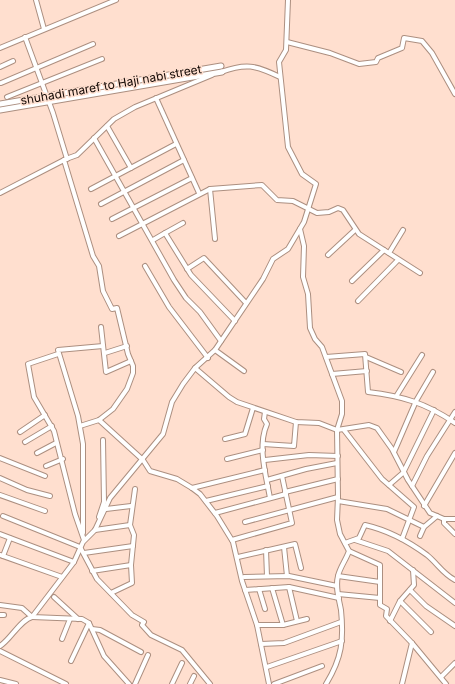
<svg xmlns="http://www.w3.org/2000/svg" width="455" height="684" font-family="Inter,sans-serif">
<style>
.lines{fill:none;stroke-linecap:round;stroke-linejoin:round}
.minor-casing{stroke:#ac8f80;stroke-width:6}
.major-casing{stroke:#ac8f80;stroke-width:7}
.minor{stroke:#fff;stroke-width:4}
.major{stroke:#fff;stroke-width:5}
.labels{text-anchor:middle;stroke-width:3;stroke-linejoin:round;paint-order:stroke}
.street-label{font-size:12px;fill:#130905;stroke:#ffdfcf}
</style>
<rect width="100%" height="100%" fill="#ffdfcf"/>
<g class="lines">
<defs>
<g id="minor">
<path d="M36,0L44,29"/>
<path d="M25,37L53,113L67,159"/>
<path d="M287,42L330,53L359,64L376,62L378,58L402,48L404,38L422,41L432,53L455,94"/>
<path d="M0,48L116,0"/>
<path d="M0,67L13,61"/>
<path d="M221,72C246,63 255,65 280,77"/>
<path d="M1,83L93,44"/>
<path d="M7,97L102,59"/>
<path d="M156,98L199,193"/>
<path d="M107,126L131,168"/>
<path d="M94,138L174,280L186,298L200,312L221,341"/>
<path d="M64,160L93,256L99,266L103,291L112,309L117,308L128,354L133,366V373L127,389L113,409L99,420L80,426"/>
<path d="M91,189L176,144"/>
<path d="M210,189L215,239"/>
<path d="M0,193L66,159L77,155L114,119L135,107L212,75"/>
<path d="M101,204L184,160"/>
<path d="M112,219L192,178"/>
<path d="M300,229L304,246L303,277L308,294L310,328L315,339L322,347L342,401V414L337,430L338,497L337,520L340,534L349,551C346,560 340,567 338,576C335,587 339,599 341,610C344,640 342,658 326,684"/>
<path d="M165,233L183,223"/>
<path d="M119,236L210,189L262,185L277,200L293,201L317,213L329,212L338,208L343,210L359,234L420,273"/>
<path d="M153,240L165,233L191,275L235,321"/>
<path d="M389,253L403,230"/>
<path d="M328,255L355,230"/>
<path d="M145,266L169,307L208,358"/>
<path d="M187,269L204,258L246,303"/>
<path d="M352,281L384,250"/>
<path d="M358,301L398,260"/>
<path d="M101,327L106,372L131,361"/>
<path d="M215,350L244,371"/>
<path d="M105,353L127,346"/>
<path d="M58,354L28,364L34,397L54,431L75,514L84,540"/>
<path d="M326,357L365,354L368,392C402,396 426,403 455,423"/>
<path d="M366,357L401,372"/>
<path d="M195,368L229,397L237,402L296,422L319,423L337,430L369,425L377,428L392,449L408,480L430,513L444,519V523L455,534"/>
<path d="M332,374L367,371"/>
<path d="M397,395L422,355"/>
<path d="M265,412L264,419L267,424C257,446 266,475 270,498"/>
<path d="M99,420L143,460L150,471L177,479L192,488L200,494L217,516L233,542L242,581L257,625L269,684"/>
<path d="M344,430L382,479L414,507L402,539"/>
<path d="M20,432L45,415"/>
<path d="M225,439L245,434L253,408"/>
<path d="M25,442L52,426"/>
<path d="M263,444L294,446L296,422"/>
<path d="M394,452L416,401L433,372"/>
<path d="M37,453L56,443"/>
<path d="M0,458L45,476"/>
<path d="M227,459L263,450"/>
<path d="M265,460L309,455L338,456"/>
<path d="M46,466L63,459"/>
<path d="M404,471L434,410"/>
<path d="M0,478L27,490L50,496"/>
<path d="M267,480L306,469L337,463"/>
<path d="M389,485L404,472"/>
<path d="M412,486L427,456L455,412"/>
<path d="M192,488L265,470"/>
<path d="M285,492L338,479"/>
<path d="M0,495L45,511"/>
<path d="M206,501L268,486"/>
<path d="M338,501L387,509L424,527"/>
<path d="M424,506L455,453"/>
<path d="M106,509L131,506"/>
<path d="M215,513L286,494"/>
<path d="M3,516L80,547L97,579L132,615L144,622L142,625L151,635L182,650L210,684"/>
<path d="M99,517L104,502L103,440"/>
<path d="M444,519H455"/>
<path d="M245,522L338,497"/>
<path d="M95,530L130,525"/>
<path d="M83,533V444L78,416L58,350L103,346"/>
<path d="M0,534L74,562"/>
<path d="M420,536L424,527L437,516"/>
<path d="M232,540L292,523L282,476"/>
<path d="M355,540L388,551L455,603"/>
<path d="M345,543L359,538L365,525C387,530 408,541 427,555C437,563 443,574 455,580"/>
<path d="M284,547L287,576"/>
<path d="M266,550L267,576"/>
<path d="M349,551L380,565V605L387,609L386,616L412,643L446,684"/>
<path d="M84,553L133,546"/>
<path d="M0,555L62,577"/>
<path d="M3,556L10,538"/>
<path d="M238,557L295,544L301,568"/>
<path d="M92,571L131,565"/>
<path d="M338,576L380,582"/>
<path d="M244,577L289,576L337,586"/>
<path d="M289,587L297,621"/>
<path d="M272,588L283,625"/>
<path d="M259,589L265,609"/>
<path d="M245,590L289,587L339,598"/>
<path d="M410,590L426,606L455,626"/>
<path d="M111,593L132,583L131,565L134,535L130,525L135,489"/>
<path d="M338,594L380,598"/>
<path d="M54,597L78,619"/>
<path d="M400,601L431,632"/>
<path d="M0,605L22,608L32,617L82,619L89,623L104,656L129,684"/>
<path d="M0,615H4"/>
<path d="M390,621L400,601L414,585L413,570"/>
<path d="M257,625H283L307,619"/>
<path d="M92,629L100,630L141,652"/>
<path d="M62,639L70,619"/>
<path d="M261,644L284,643L341,622"/>
<path d="M0,646C11,639 20,620 32,617L74,562L83,542L95,530L110,498L163,434L172,402L183,384L195,368L215,350L263,279L273,259L288,249L304,222L316,184L302,174L288,147L279,62L286,50L288,0"/>
<path d="M0,651L66,684"/>
<path d="M71,661L89,623"/>
<path d="M267,667L342,641"/>
<path d="M441,677L455,663"/>
<path d="M0,680L16,684"/>
<path d="M135,684L148,655"/>
<path d="M172,684L182,663"/>
<path d="M190,684L194,676"/>
<path d="M274,684L322,666"/>
<path d="M402,684L412,643"/>
</g>
<g id="major">
<path d="M0,104L221,66"/>
<path d="M0,110L222,72"/>
</g>
</defs>
<!-- minor casing -->
<use href="#minor" class="minor-casing"/>
<!-- major casing -->
<use href="#major" class="major-casing"/>
<!-- minor -->
<use href="#minor" class="minor"/>
<!-- major -->
<use href="#major" class="major"/>
</g>
<g class="labels">
<!-- street labels -->
<g class="street-label">
<text transform="translate(111 85) rotate(-10)" y="4">shuhadi maref to Haji nabi street</text>
</g>
</g>
</svg>
